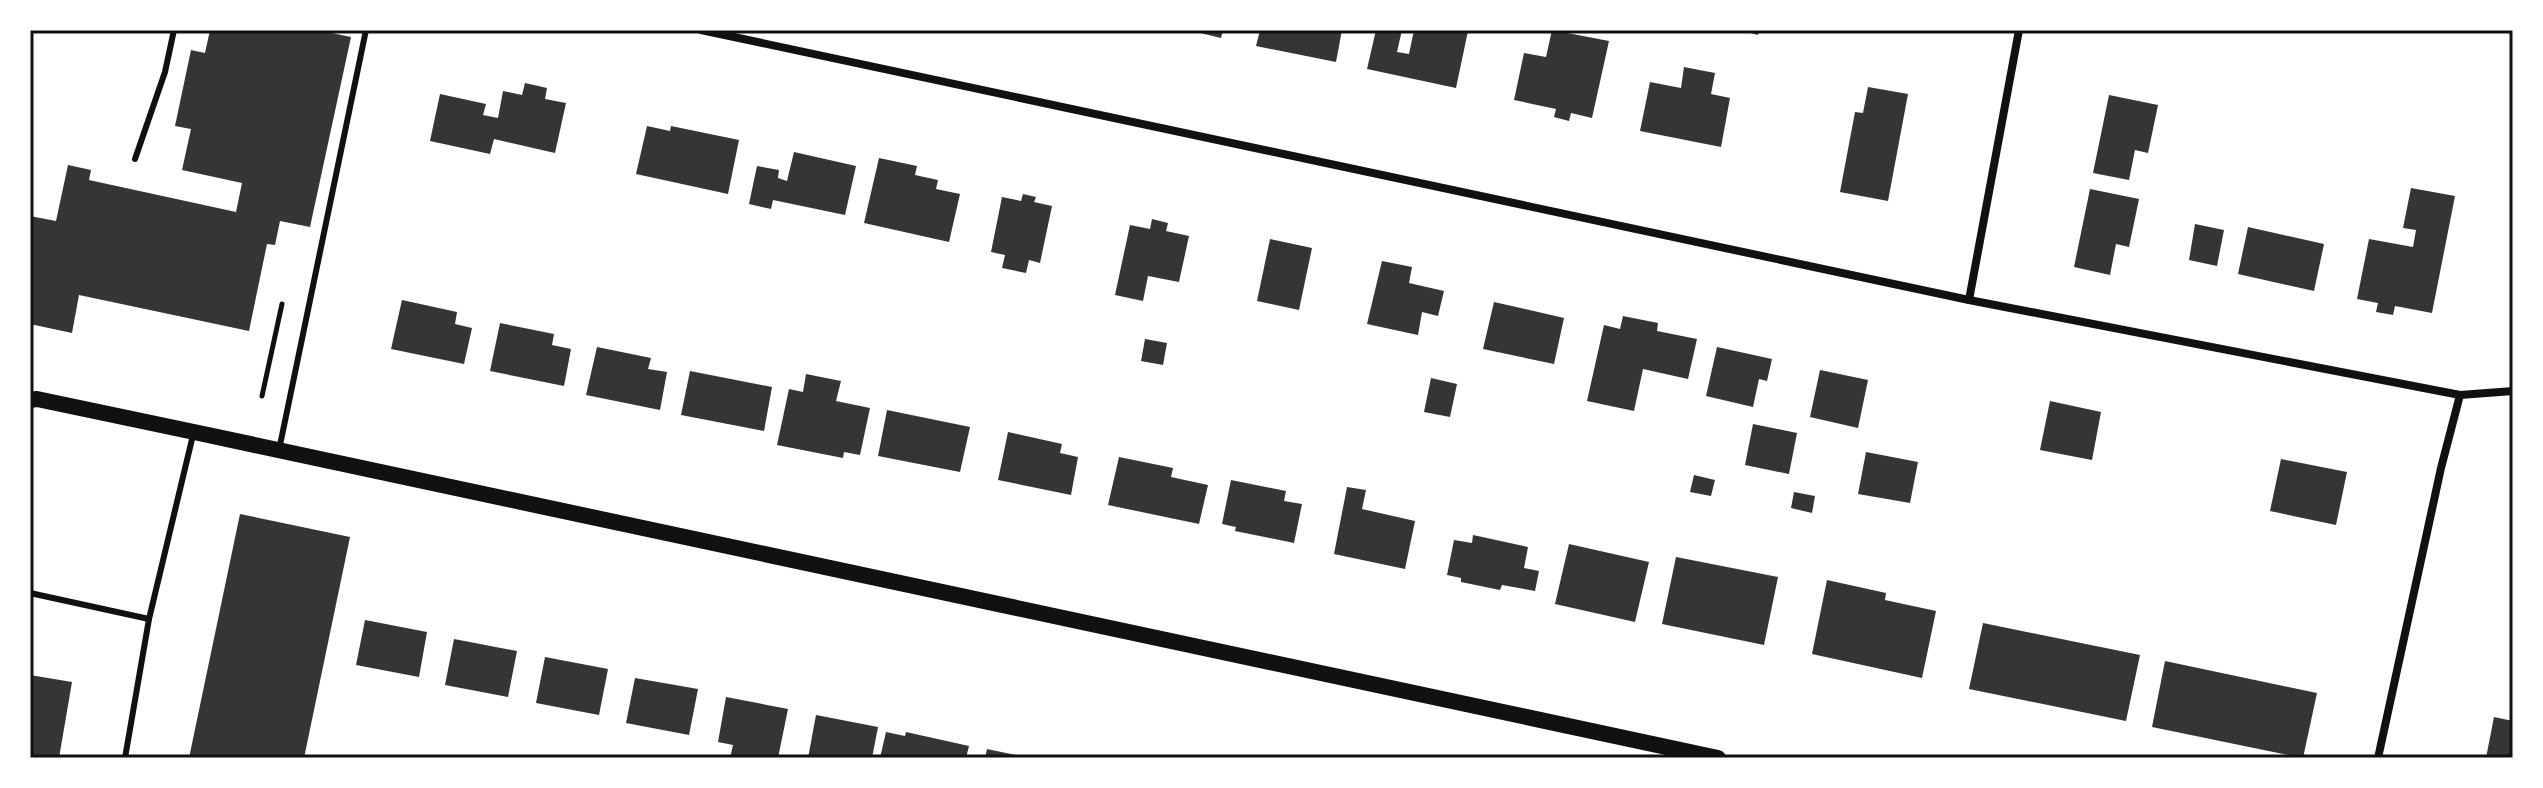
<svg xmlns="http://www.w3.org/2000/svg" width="2543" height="788" font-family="Barlow,sans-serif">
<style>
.building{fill:#353535}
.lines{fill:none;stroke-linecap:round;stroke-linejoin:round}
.path{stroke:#111;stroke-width:5}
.service{stroke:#111;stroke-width:6}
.minor{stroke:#111;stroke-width:8}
.secondary{stroke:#111;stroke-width:16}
.neatline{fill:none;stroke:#111;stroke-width:3}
</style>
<rect width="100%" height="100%" fill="#fff"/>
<!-- building -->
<g class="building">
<path d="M210,30H317L351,37L310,227L280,221L275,245L267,244L249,331L79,295L72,333L30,324V216L56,221L68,165L91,170L89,180L236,212L242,183L182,170L191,129L175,126L191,50L205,53Z"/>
<path d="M1188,30H1223L1221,38Z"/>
<path d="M1260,30H1342L1336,62L1256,46Z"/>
<path d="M1376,30H1402L1397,52L1409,54L1414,30L1468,31L1456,88L1367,69Z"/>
<path d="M1552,30L1609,41L1592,118L1571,113L1569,121L1554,117L1556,109L1514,100L1524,53L1546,57Z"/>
<path d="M1740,30H1759L1758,35Z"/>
<path d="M1684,67L1715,73L1711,94L1730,98L1721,147L1640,131L1650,82L1681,88Z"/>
<path d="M525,83L547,88L545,99L566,103L555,153L494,139L490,154L430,141L440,94L486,104L483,115L498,118L503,91L522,95Z"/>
<path d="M1868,87L1908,94L1888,201L1840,192L1855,112L1863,113Z"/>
<path d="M2109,95L2158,105L2148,153L2135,150L2129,180L2093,173Z"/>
<path d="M647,126L670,131L671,126L739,140L728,194L636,174Z"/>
<path d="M794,152L856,166L845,215L773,200L771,209L749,204L757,166L779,170L778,178L787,181Z"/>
<path d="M879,158L917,166L915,175L938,180L936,189L960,194L949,242L864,223Z"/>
<path d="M2411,188L2455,196L2432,313L2395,306L2393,315L2376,312L2378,303L2357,299L2369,239L2413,247L2416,230L2403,228Z"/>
<path d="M2090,189L2139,199L2129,247L2116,244L2110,275L2074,267Z"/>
<path d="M1023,194L1036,197L1034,202L1052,206L1040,263L1029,260L1026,273L1002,268L1005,255L991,252L1002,197L1021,201Z"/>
<path d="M1152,219L1168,223L1166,231L1189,236L1179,282L1148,276L1143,301L1115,295L1130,225L1150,229Z"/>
<path d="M2195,224L2224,230L2217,266L2189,260Z"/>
<path d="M2248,227L2324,244L2314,291L2238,274Z"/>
<path d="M1270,239L1312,248L1299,310L1257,301Z"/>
<path d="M1382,261L1412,267L1409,283L1444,291L1438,316L1422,312L1418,335L1367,324Z"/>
<path d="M402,300L457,312L455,324L472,328L464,364L391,349Z"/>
<path d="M1494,302L1564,318L1554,364L1483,349Z"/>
<path d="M1623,316L1658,323L1657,331L1697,339L1688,379L1643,369L1634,411L1587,401L1604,325L1620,329Z"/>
<path d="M500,323L554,334L552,345L571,349L564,386L490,371Z"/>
<path d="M1145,339L1167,343L1163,365L1141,361Z"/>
<path d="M597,347L651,358L648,369L667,372L660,410L586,395Z"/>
<path d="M1717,347L1772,359L1767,381L1759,379L1753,407L1706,396Z"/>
<path d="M1820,370L1868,380L1858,428L1810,417Z"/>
<path d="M690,371L772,387L764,431L681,415Z"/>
<path d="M806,374L841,381L836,401L870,408L860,455L844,452L843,458L777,445L789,389L803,392Z"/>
<path d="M1431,378L1457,384L1450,417L1424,412Z"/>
<path d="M2050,401L2101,412L2092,460L2040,450Z"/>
<path d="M887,410L970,427L960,472L878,456Z"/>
<path d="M1753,424L1797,433L1789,474L1745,465Z"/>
<path d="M1008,432L1062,444L1060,453L1078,457L1071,495L998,480Z"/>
<path d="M1866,452L1918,462L1910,503L1858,494Z"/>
<path d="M1119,457L1173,468L1171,477L1208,485L1199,524L1108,505Z"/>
<path d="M2281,459L2347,472L2336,525L2270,511Z"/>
<path d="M1694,475L1715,480L1711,496L1690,492Z"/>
<path d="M1231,480L1286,491L1284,501L1302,504L1294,543L1235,531L1236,527L1222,524Z"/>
<path d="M1347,487L1366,490L1362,509L1415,521L1405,569L1334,554Z"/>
<path d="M1794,492L1815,496L1812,513L1791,508Z"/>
<path d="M240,514L350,537L304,758H189Z"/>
<path d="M1473,535L1528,547L1524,568L1539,571L1535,591L1502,585L1500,590L1461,582V578L1447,575L1454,540L1472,543Z"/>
<path d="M1569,544L1649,562L1635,622L1555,604Z"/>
<path d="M1676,557L1778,577L1764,645L1662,624Z"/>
<path d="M1827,580L1886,593L1885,600L1936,611L1922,678L1812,654Z"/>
<path d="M365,620L427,632L419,677L356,665Z"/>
<path d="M1983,623L2140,655L2126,721L1969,689Z"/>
<path d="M454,639L517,651L508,697L445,685Z"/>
<path d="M545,657L608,669L599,715L536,703Z"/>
<path d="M2165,661L2317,693L2303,758L2152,727Z"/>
<path d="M30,675L72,682L59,758H30Z"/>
<path d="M635,678L698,689L689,735L626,723Z"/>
<path d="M726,697L788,709L778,758H730L733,745L718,742Z"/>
<path d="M816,715L878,727L872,758H808Z"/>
<path d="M2494,717L2513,721V758H2486Z"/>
<path d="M886,732L905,736L906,732L969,746L966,758H880Z"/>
<path d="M987,749L1025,757V758H985Z"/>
</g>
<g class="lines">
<!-- path -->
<path class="path" d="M262,396L282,304"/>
<!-- service -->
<g class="service">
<path d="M135,159L165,72L174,30"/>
<path d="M279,450L366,30"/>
<path d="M30,593L149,619L193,435"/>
<path d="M125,758L149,619"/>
</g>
<!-- minor -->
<g class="minor">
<path d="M701,30L1969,300L2460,395L2513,391"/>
<path d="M1969,300L2019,30"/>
<path d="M2378,758L2441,468L2460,395"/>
</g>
<!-- secondary -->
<path class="secondary" d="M30,400L37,399L194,432L1718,758"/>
</g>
<!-- border -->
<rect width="2543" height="788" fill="none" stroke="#ffffff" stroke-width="64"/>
<rect x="32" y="32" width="2479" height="724" class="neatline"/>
</svg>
